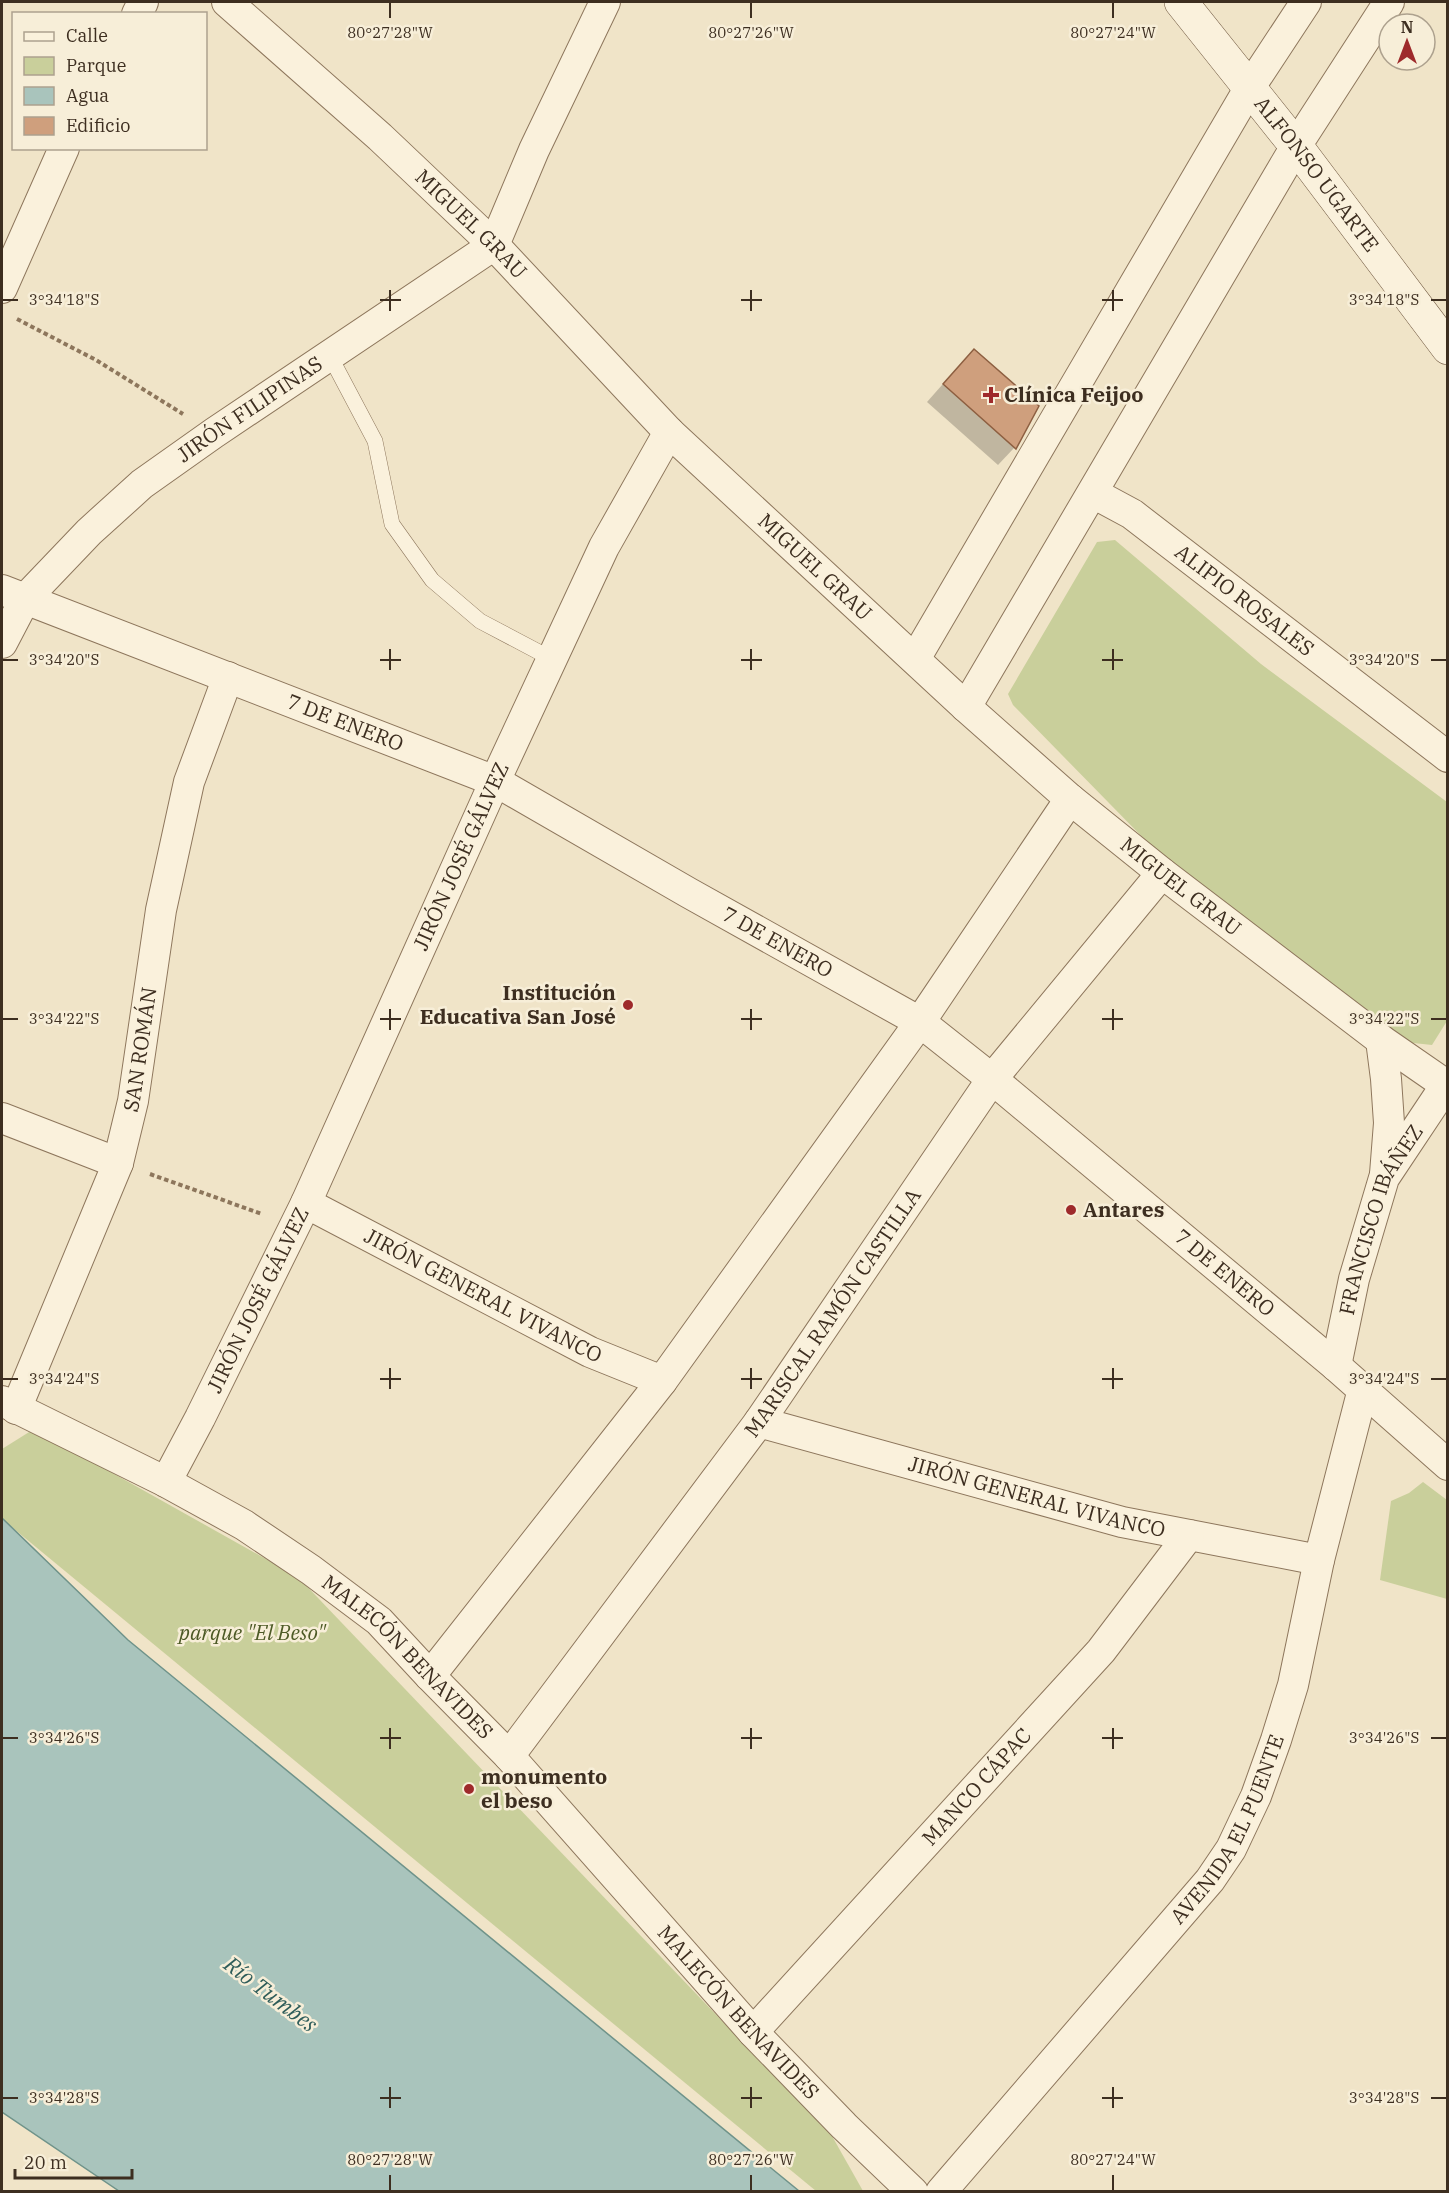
<svg xmlns="http://www.w3.org/2000/svg" width="1449" height="2193" font-family="'IBM Plex Serif',serif">
<style>
.green{fill:#c9cf9b}
.water{fill:#a9c4bc;stroke:#6f938a;stroke-width:1.5}
.shadow{fill:#0003}
.building{fill:#cf9f7d;stroke:#8d5f41;stroke-width:1.5}
.lines{fill:none;stroke-linecap:round;stroke-linejoin:round}
.service-casing{stroke:#8d765c;stroke-width:16}
.minor-casing{stroke:#8d765c;stroke-width:32}
.secondary-casing{stroke:#6f573f;stroke-width:34}
.path{stroke:#8d765c;stroke-width:4;stroke-dasharray:4.5 3;stroke-linecap:butt}
.service{stroke:#faf1dc;stroke-width:15}
.minor{stroke:#faf1dc;stroke-width:30}
.secondary{stroke:#faf1dc;stroke-width:33}
.ticks{fill:none;stroke:#3d2e20;stroke-width:2}
.poi-dot{fill:#9e2a2b;stroke:#f7eed8;stroke-width:2}
.labels{text-anchor:middle;stroke-width:5;stroke-linejoin:round;paint-order:stroke}
.street-label{font-size:21px;fill:#3d2e20;stroke:#f7eed8}
.poi-label{font-size:21px;font-weight:bold;fill:#3d2e20;stroke:#f7eed8;text-anchor:start}
.park-label{font-size:21px;font-style:italic;fill:#4d5a26;stroke:#f7eed8}
.water-label{font-size:22px;font-style:italic;fill:#2f5d5a;stroke:#f7eed8}
.ticks-label{font-size:15px;text-anchor:middle;fill:#3d2e20;stroke:#f7eed8;stroke-width:5;stroke-linejoin:round;paint-order:stroke}
</style>
<rect width="100%" height="100%" fill="#f0e4c8"/>
<!-- green -->
<g class="green">
<path d="M1115,540L1261,664L1447,802V1021L1432,1045L1404,1042L1156,851L1013,705L1008,694L1097,542Z"/>
<path d="M34,1429L298,1577L832,2136L863,2191H816L2,1519V1449Z"/>
<path d="M1423,1482L1447,1500V1599L1380,1580L1391,1501L1409,1493Z"/>
</g>
<!-- water -->
<path class="water" d="M2,1518L128,1640L799,2191H119L2,2112Z"/>
<!-- shadow -->
<path class="shadow" d="M957,368L1037,406L1014,448L998,465L927,402Z"/>
<!-- building -->
<path class="building" d="M974,349L1039,406L1016,449L943,384Z"/>
<g class="lines">
<defs>
<path id="service" d="M330,356L375,441L392,524L432,580L480,621L552,659"/>
<g id="minor">
<path id="s1" d="M227,2L380,137L494,245L669,432L966,707L1070,799L1162,873L1381,1040L1446,1085"/>
<path d="M137,14L143,2"/>
<path d="M2,288L64,148"/>
<path id="s2" d="M1093,493L1132,514L1448,757"/>
<path id="s3" d="M2,590L495,781L689,893L920,1022L992,1079L1336,1366L1448,1465"/>
<path id="s4" d="M2,643L25,599L89,532L142,484L214,433L494,245L534,150L605,2"/>
<path d="M915,659L1250,87L1306,2"/>
<path d="M966,707L1296,146L1389,2"/>
<path d="M1381,1040L1386,1079L1389,1123L1385,1174"/>
<path d="M2,1118L118,1163"/>
<path id="s5" d="M306,1203L590,1352L662,1381"/>
<path id="s6" d="M1336,1366L1354,1279L1384,1178L1448,1082"/>
<path id="s7" d="M2,1401L166,1482L244,1525L311,1570L379,1621L430,1676L509,1756L753,2032L844,2126L913,2192"/>
<path id="s8" d="M16,1409L118,1163L133,1101L161,910L189,782L228,677"/>
<path id="s9" d="M759,1422L1122,1522L1319,1560"/>
<path id="s10" d="M166,1482L200,1418L306,1203L495,781L604,547L669,432"/>
<path d="M430,1676L662,1381L920,1022L1070,799"/>
<path id="s11" d="M509,1756L759,1422L992,1079L1162,873"/>
<path id="s12" d="M753,2032L1101,1651L1189,1535"/>
<path id="s13" d="M941,2192L1210,1880L1231,1849L1256,1796L1276,1740L1293,1685L1319,1560L1363,1389"/>
</g>
<g id="secondary">
<path id="s14" d="M1181,2L1296,146L1448,348"/>
</g>
</defs>
<!-- service casing -->
<use href="#service" class="service-casing"/>
<!-- minor casing -->
<use href="#minor" class="minor-casing"/>
<!-- secondary casing -->
<use href="#secondary" class="secondary-casing"/>
<!-- path -->
<g class="path">
<path d="M17,319L96,360L183,414"/>
<path d="M150,1174L262,1214"/>
</g>
<!-- service -->
<use href="#service" class="service"/>
<!-- minor -->
<use href="#minor" class="minor"/>
<!-- secondary -->
<use href="#secondary" class="secondary"/>
</g>
<!-- ticks -->
<path class="ticks" d="M390,3V18M751,3V18M1113,3V18M390,290V311M751,290V311M1113,290V311M3,300H18M380,300H401M741,300H762M1102,300H1123M1431,300H1446M390,649V670M751,649V670M1113,649V670M3,660H18M380,660H401M741,660H762M1102,660H1123M1431,660H1446M390,1009V1030M751,1009V1030M1113,1009V1030M3,1019H18M380,1019H401M741,1019H762M1102,1019H1123M1431,1019H1446M390,1368V1389M751,1368V1389M1113,1368V1389M3,1379H18M380,1379H401M741,1379H762M1102,1379H1123M1431,1379H1446M390,1728V1749M751,1728V1749M1113,1728V1749M3,1738H18M380,1738H401M741,1738H762M1102,1738H1123M1431,1738H1446M390,2087V2108M751,2087V2108M1113,2087V2108M3,2098H18M380,2098H401M741,2098H762M1102,2098H1123M1431,2098H1446M390,2175V2190M751,2175V2190M1113,2175V2190"/>
<!-- markers -->
<g class="poi-dot">
<path d="M988 386h6v6h6v6h-6v6h-6v-6h-6v-6h6z"/>
<circle cx="628" cy="1005" r="6"/>
<circle cx="1071" cy="1210" r="6"/>
<circle cx="469" cy="1789" r="6"/>
</g>
<g class="labels">
<!-- street labels -->
<g class="street-label">
<text dy="7" stroke="none"><textPath href="#s14" startOffset="219">ALFONSO UGARTE</textPath></text>
<text dy="7" stroke="none"><textPath href="#s1" startOffset="330">MIGUEL GRAU</textPath></text>
<text dy="7" stroke="none"><textPath href="#s4" startOffset="345">JIRÓN FILIPINAS</textPath></text>
<text dy="7" stroke="none"><textPath href="#s1" startOffset="816">MIGUEL GRAU</textPath></text>
<text dy="7" stroke="none"><textPath href="#s2" startOffset="186">ALIPIO ROSALES</textPath></text>
<text dy="7" stroke="none"><textPath href="#s3" startOffset="368">7 DE ENERO</textPath></text>
<text dy="7" stroke="none"><textPath href="#s10" startOffset="692">JIRÓN JOSÉ GÁLVEZ</textPath></text>
<text dy="7" stroke="none"><textPath href="#s1" startOffset="1302">MIGUEL GRAU</textPath></text>
<text dy="7" stroke="none"><textPath href="#s3" startOffset="854">7 DE ENERO</textPath></text>
<text dy="7" stroke="none"><textPath href="#s8" startOffset="382">SAN ROMÁN</textPath></text>
<text dy="7" stroke="none"><textPath href="#s6" startOffset="154">FRANCISCO IBÁÑEZ</textPath></text>
<text dy="7" stroke="none"><textPath href="#s3" startOffset="1412">7 DE ENERO</textPath></text>
<text dy="7" stroke="none"><textPath href="#s5" startOffset="200">JIRÓN GENERAL VIVANCO</textPath></text>
<text dy="7" stroke="none"><textPath href="#s10" startOffset="204">JIRÓN JOSÉ GÁLVEZ</textPath></text>
<text dy="7" stroke="none"><textPath href="#s11" startOffset="549">MARISCAL RAMÓN CASTILLA</textPath></text>
<text dy="7" stroke="none"><textPath href="#s9" startOffset="288">JIRÓN GENERAL VIVANCO</textPath></text>
<text dy="7" stroke="none"><textPath href="#s7" startOffset="483">MALECÓN BENAVIDES</textPath></text>
<text dy="7" stroke="none"><textPath href="#s12" startOffset="332">MANCO CÁPAC</textPath></text>
<text dy="7" stroke="none"><textPath href="#s13" startOffset="465">AVENIDA EL PUENTE</textPath></text>
<text dy="7" stroke="none"><textPath href="#s7" startOffset="969">MALECÓN BENAVIDES</textPath></text>
</g>
<!-- poi labels -->
<g class="poi-label">
<text x="1004" y="402">Clínica Feijoo</text>
<text x="616" y="1000" text-anchor="end">Institución<tspan x="616" dy="24">Educativa San José</tspan></text>
<text x="1083" y="1217">Antares</text>
<text x="481" y="1784">monumento<tspan x="481" dy="24">el beso</tspan></text>
</g>
<!-- park labels -->
<g class="park-label">
<text x="252" y="1640">parque "El Beso"</text>
</g>
<!-- water labels -->
<g class="water-label">
<text transform="translate(271 1994) rotate(37)" y="8">Río Tumbes</text>
</g>
</g>
<g class="ticks-label">
<text x="390" y="38">80°27'28"W</text>
<text x="751" y="38">80°27'26"W</text>
<text x="1113" y="38">80°27'24"W</text>
<text x="64" y="305">3°34'18"S</text>
<text x="1384" y="305">3°34'18"S</text>
<text x="64" y="665">3°34'20"S</text>
<text x="1384" y="665">3°34'20"S</text>
<text x="64" y="1024">3°34'22"S</text>
<text x="1384" y="1024">3°34'22"S</text>
<text x="64" y="1384">3°34'24"S</text>
<text x="1384" y="1384">3°34'24"S</text>
<text x="64" y="1743">3°34'26"S</text>
<text x="1384" y="1743">3°34'26"S</text>
<text x="64" y="2103">3°34'28"S</text>
<text x="1384" y="2103">3°34'28"S</text>
<text x="390" y="2165">80°27'28"W</text>
<text x="751" y="2165">80°27'26"W</text>
<text x="1113" y="2165">80°27'24"W</text>
</g>
<!-- border -->
<rect width="1449" height="2193" fill="none" stroke="#3d2e20" stroke-width="6"/>
<!-- legend -->
<rect x="12" y="12" width="195" height="138" fill="#f7eed8" stroke="#ada18e" stroke-width="1.5"/>
<rect x="24" y="32" width="30" height="9" fill="#faf1dc" stroke="#ada18e" stroke-width="1.5"/>
<text x="66" y="42" font-size="18" fill="#3d2e20">Calle</text>
<rect x="24" y="57" width="30" height="18" fill="#c9cf9b" stroke="#ada18e" stroke-width="1.5"/>
<text x="66" y="72" font-size="18" fill="#3d2e20">Parque</text>
<rect x="24" y="87" width="30" height="18" fill="#a9c4bc" stroke="#ada18e" stroke-width="1.5"/>
<text x="66" y="102" font-size="18" fill="#3d2e20">Agua</text>
<rect x="24" y="117" width="30" height="18" fill="#cf9f7d" stroke="#ada18e" stroke-width="1.5"/>
<text x="66" y="132" font-size="18" fill="#3d2e20">Edificio</text>
<!-- north arrow -->
<g transform="translate(1407 42)"><circle r="28" fill="#f7eed8" stroke="#ada18e" stroke-width="1.5"/>
<path d="M0-4.5L10 22L0 15L-10 22Z" fill="#9e2a2b"/>
<text y="-9" font-size="16" font-weight="bold" text-anchor="middle" fill="#3d2e20">N</text>
</g>
<!-- scale -->
<path d="M15 2169v9h117v-9" fill="none" stroke="#3d2e20" stroke-width="3"/>
<text x="24" y="2169" font-size="18" fill="#3d2e20" stroke="#f7eed8" stroke-width="4.5" paint-order="stroke">20 m</text>
</svg>
